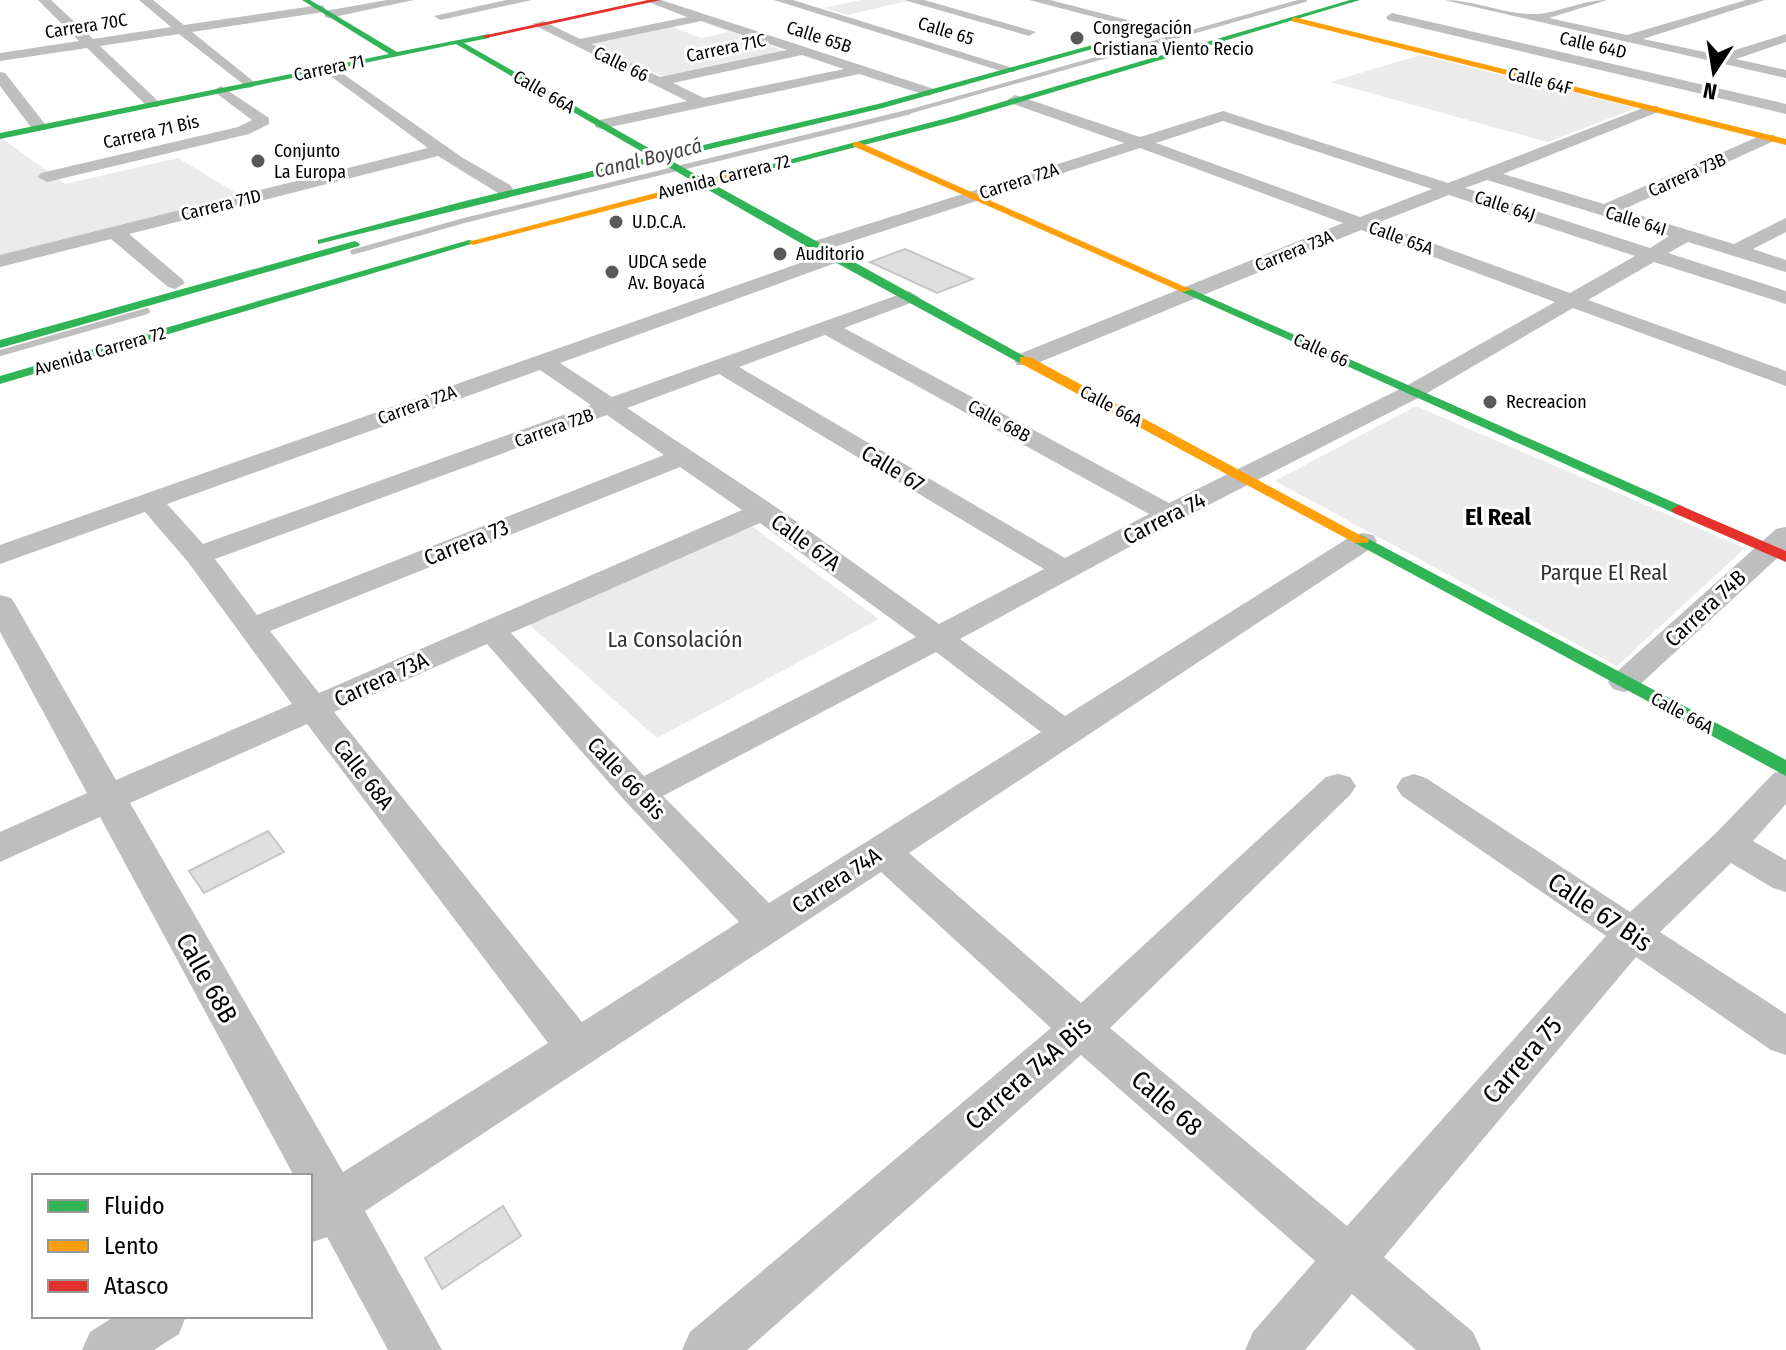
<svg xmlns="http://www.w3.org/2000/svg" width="1786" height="1350" font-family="'Fira Sans Condensed',sans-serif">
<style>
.green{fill:#ebebeb}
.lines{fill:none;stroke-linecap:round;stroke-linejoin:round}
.stream-far2{stroke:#bebebe;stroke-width:4}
.stream-far1{stroke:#bebebe;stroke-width:5}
.stream{stroke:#bebebe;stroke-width:6}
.building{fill:#dfdfdf;stroke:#c6c6c6;stroke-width:2}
.street{fill:#bebebe;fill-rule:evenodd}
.fast{fill:#30b455;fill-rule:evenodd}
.slow{fill:#ff9f0a;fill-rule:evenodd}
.jam{fill:#e5322d;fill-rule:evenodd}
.poi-dot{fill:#595959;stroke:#fff;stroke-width:3}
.labels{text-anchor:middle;stroke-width:6;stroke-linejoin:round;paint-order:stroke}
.far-street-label{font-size:18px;fill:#000;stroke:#fff}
.far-poi-label{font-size:18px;fill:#000;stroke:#fff;text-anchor:start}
.far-water-label{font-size:20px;font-style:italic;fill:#434343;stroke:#fff}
.street-label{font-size:22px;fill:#000;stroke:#fff}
.park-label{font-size:22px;fill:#323232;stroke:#fff}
.neighbourhood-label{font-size:24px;font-weight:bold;fill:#000;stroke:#fff}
.near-street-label{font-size:26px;fill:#000;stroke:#fff}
</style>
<rect width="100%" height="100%" fill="#fff"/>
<!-- green -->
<g class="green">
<path d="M861,0H901L907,1L847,15L823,8Z"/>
<path d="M698,20L794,54L670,80L586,43L689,21L696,22L673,27L701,38L729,32Z"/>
<path d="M1421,55L1636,108L1548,142L1330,82Z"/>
<path d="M0,137L65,184L178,158L241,196L0,257Z"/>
<path d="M1416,406L1745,548L1617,666L1275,481Z"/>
<path d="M746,522L879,619L657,738L522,618Z"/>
</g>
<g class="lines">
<!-- stream-far2 -->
<path class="stream-far2" d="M901,114L1305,0"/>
<!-- stream-far1 -->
<path class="stream-far1" d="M353,252L466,220L909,112"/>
<!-- stream -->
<path class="stream" d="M0,353L147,311"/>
</g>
<!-- building -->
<g class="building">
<path d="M905,249L973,279L937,293L870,262Z"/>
<path d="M268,831L284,852L204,893L189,871Z"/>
<path d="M503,1206L521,1236L442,1289L425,1258Z"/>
</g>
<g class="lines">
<!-- street -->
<g class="street">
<path d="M38,0H51L93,39L171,27L139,0H153L184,25L320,5L324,6L325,11L387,0H414L329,18L325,17L324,12L192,32L253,81V87L248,88L179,34L100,46L158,101V107H148L87,48L0,61V53L79,41Z"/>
<path d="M506,0H532L440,20L434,16Z"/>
<path d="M661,0L934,89L936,92L929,96L859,74L601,129L595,127V121L687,101L532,24L543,21L580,39L687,17L646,1ZM701,21L787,50L660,77L591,44ZM802,55L844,69L704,98L673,83Z"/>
<path d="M774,0H793L1016,69L1014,72H1004Z"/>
<path d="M904,0H924L1036,32L1029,36Z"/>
<path d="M1029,0H1050L1163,29L1156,33Z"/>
<path d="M1444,0C1475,0 1504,14 1532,14C1555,15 1580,0 1607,0L1549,18L1627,35L1746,0H1765L1643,39L1719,55L1786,34V42L1736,59L1786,70V78Z"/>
<path d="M1392,13L1786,104V114L1388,20L1386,17Z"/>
<path d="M329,64L463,158L510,185L513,189L510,193H498L438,156L129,234L182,279L185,283L175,289L168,287L111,239L0,267V255L428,148L324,71L322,68Z"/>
<path d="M0,72L5,73L45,124V130H33L0,86Z"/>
<path d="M221,86L269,118V124L249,134L47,182L38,177L41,173L238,127L252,120L216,93L214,90Z"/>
<path d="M1015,95L1140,137L1223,111L1448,183L1648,106H1658V112L1503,174L1604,204L1762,135H1774V141L1622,210L1734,244L1786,218V232L1753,249L1786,260V272L1688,242L1668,253L1786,291V304L1654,262L1588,300L1786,371V386L1573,308L1422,396L1179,520L960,639L1065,716L1353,535L1363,533L1373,535L1377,541L1373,547L909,853L1081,1003L1326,777L1338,774L1350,777L1356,786L1350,795L1110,1028L1347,1226L1606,936L1402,796L1396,787L1402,778L1414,774L1426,778L1630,912L1715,834L1774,773L1786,770V804L1753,841L1786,860V892L1773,888L1731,863L1660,932L1786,1014V1055L1771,1050L1636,957L1384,1257L1473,1332L1481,1350H1416L1352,1294L1305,1350H1245L1253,1332L1315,1261L1081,1055L747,1350H682L690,1332L1051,1028L881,872L365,1211L442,1350H388L327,1237L310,1243V1176H294L100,817L0,862V832L87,793L0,632V595L11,598L15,604L116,780L292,704L188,562L145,512L0,564V545L834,251L841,253L844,257L841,261L560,363L612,397L909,291L919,297L916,301L844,328L1169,503L1406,386L1555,302L1361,230L1033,365H1017L1014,360L1017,355L1343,223L1140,148L822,251H808L805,247L808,243L1124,143L1010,103L1007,100ZM1223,121L1432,189L1360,217L1156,143ZM1487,180L1669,236L1650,248L1465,188ZM1449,195L1635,256L1570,293L1377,223ZM825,335L1149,514L1065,558L739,367ZM540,370L591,405L203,544L167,504ZM719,374L1044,569L939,624L773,505L627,408ZM607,415L664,455L257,615L215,559ZM680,467L742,510L319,693L270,631ZM760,523L916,637L644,776L511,633ZM487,644L626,802L739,922L582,1022L334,712ZM936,652L1041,732L769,903L663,796ZM307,724L548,1043L343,1172L130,803Z"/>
<path d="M1786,527V550L1635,689L1624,692L1613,689L1608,682L1613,675L1776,529Z"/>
<path d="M115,1316H186L179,1334L154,1350H82L90,1332Z"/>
</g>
<!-- fast -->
<g class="fast">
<path d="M302,0H310L397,52L489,34V38L464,43L661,155L878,104L1096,44V48L883,108L668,159L1031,360L1020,363L811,249L658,161L318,244V240L469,200L651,157L456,44L0,139V133L389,54Z"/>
<path d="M1350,0H1360L957,121L751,174L746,171L951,117Z"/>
<path d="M469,240L478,242L0,384V376Z"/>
<path d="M355,241L360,244L359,246L0,348V340Z"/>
<path d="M1186,287L1684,507L1687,510L1684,513H1674L1182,292V288Z"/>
<path d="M1361,535L1786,760V776L1355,543L1353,540Z"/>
</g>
<!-- slow -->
<g class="slow">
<path d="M1294,17L1786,139V145L1291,21Z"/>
<path d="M853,142H859L1192,290L1182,292L853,146Z"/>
<path d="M751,168L756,171L754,173L473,245L468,242Z"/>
<path d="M1020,357H1030L1369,540L1367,543H1355L1020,363Z"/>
</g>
<!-- jam -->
<g class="jam">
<path d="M648,0H661L486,38L482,36Z"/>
<path d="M1679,505L1786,551V562L1674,513L1671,510Z"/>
</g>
</g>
<!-- markers -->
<g class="poi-dot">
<circle cx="1077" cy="38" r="8"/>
<circle cx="258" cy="161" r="8"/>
<circle cx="616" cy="222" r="8"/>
<circle cx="780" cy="254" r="8"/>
<circle cx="612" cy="272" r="8"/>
<circle cx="1490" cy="402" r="8"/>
</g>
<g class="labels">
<!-- far-street labels -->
<g class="far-street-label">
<text transform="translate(86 26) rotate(-9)" y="6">Carrera 70C</text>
<text transform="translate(946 31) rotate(17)" y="6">Calle 65</text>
<text transform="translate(819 37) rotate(18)" y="6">Calle 65B</text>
<text transform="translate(1593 45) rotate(13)" y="6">Calle 64D</text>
<text transform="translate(726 48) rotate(-12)" y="6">Carrera 71C</text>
<text transform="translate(621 64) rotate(26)" y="6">Calle 66</text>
<text transform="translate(329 68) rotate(-12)" y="6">Carrera 71</text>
<text transform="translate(1540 81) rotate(14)" y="6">Calle 64F</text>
<text transform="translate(544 92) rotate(30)" y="6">Calle 66A</text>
<text transform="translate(151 132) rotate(-13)" y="6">Carrera 71 Bis</text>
<text transform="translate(1687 175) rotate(-24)" y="6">Carrera 73B</text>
<text transform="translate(724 177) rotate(-14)" y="6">Avenida Carrera 72</text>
<text transform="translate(1019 181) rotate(-18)" y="6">Carrera 72A</text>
<text transform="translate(221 205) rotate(-14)" y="6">Carrera 71D</text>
<text transform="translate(1505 206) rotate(18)" y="6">Calle 64J</text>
<text transform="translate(1636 221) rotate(17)" y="6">Calle 64I</text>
<text transform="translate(1401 238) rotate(20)" y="6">Calle 65A</text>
<text transform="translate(1294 251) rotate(-22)" y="6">Carrera 73A</text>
<text transform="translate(1321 350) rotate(24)" y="6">Calle 66</text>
<text transform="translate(100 351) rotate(-16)" y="6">Avenida Carrera 72</text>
<text transform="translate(417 405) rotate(-20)" y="6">Carrera 72A</text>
<text transform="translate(1111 406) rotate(28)" y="6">Calle 66A</text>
<text transform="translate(999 421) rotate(29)" y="6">Calle 68B</text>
<text transform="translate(554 428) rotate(-20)" y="6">Carrera 72B</text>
<text transform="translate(1682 713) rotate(28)" y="6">Calle 66A</text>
</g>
<!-- far-poi labels -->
<g class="far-poi-label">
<text x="1093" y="34">Congregación<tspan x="1093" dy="21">Cristiana Viento Recio</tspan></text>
<text x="274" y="157">Conjunto<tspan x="274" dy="21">La Europa</tspan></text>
<text x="632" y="228">U.D.C.A.</text>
<text x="796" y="260">Auditorio</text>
<text x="628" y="268">UDCA sede<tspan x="628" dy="21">Av. Boyacá</tspan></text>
<text x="1506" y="408">Recreacion</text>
</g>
<!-- far-water labels -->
<g class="far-water-label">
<text transform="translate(648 158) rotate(-14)" y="7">Canal Boyacá</text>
</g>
<!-- street labels -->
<g class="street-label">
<text transform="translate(893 468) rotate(31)" y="8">Calle 67</text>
<text transform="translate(1164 518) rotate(-27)" y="8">Carrera 74</text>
<text transform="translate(466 542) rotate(-22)" y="8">Carrera 73</text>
<text transform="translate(806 542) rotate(36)" y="8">Calle 67A</text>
<text transform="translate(1705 608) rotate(-43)" y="8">Carrera 74B</text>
<text transform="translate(381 679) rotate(-25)" y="8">Carrera 73A</text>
<text transform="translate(364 774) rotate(52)" y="8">Calle 68A</text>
<text transform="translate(627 778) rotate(47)" y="8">Calle 66 Bis</text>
<text transform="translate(836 880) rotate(-33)" y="8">Carrera 74A</text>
</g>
<!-- park labels -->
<g class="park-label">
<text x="1604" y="580">Parque El Real</text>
<text x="675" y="647">La Consolación</text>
</g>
<!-- neighbourhood labels -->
<g class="neighbourhood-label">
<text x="1498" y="525">El Real</text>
</g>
<!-- near-street labels -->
<g class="near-street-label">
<text transform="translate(1600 912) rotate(34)" y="9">Calle 67 Bis</text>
<text transform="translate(207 978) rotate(61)" y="9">Calle 68B</text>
<text transform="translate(1522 1060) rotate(-49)" y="9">Carrera 75</text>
<text transform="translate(1028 1073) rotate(-41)" y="9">Carrera 74A Bis</text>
<text transform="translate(1167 1103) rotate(41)" y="9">Calle 68</text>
</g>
</g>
<!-- legend -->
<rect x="32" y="1174" width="280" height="144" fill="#ffffff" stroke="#999999" stroke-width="2"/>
<rect x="48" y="1200" width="40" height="12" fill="#30b455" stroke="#999999" stroke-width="2"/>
<text x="104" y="1214" font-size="24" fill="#000000">Fluido</text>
<rect x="48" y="1240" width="40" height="12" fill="#ff9f0a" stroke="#999999" stroke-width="2"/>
<text x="104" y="1254" font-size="24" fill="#000000">Lento</text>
<rect x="48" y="1280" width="40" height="12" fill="#e5322d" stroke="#999999" stroke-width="2"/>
<text x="104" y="1294" font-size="24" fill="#000000">Atasco</text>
<!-- north arrow -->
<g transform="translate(1714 72) rotate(192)" stroke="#ffffff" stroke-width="6" paint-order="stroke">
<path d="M0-6L14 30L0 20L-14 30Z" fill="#000000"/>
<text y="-12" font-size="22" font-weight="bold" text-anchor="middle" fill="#000000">N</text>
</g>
</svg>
